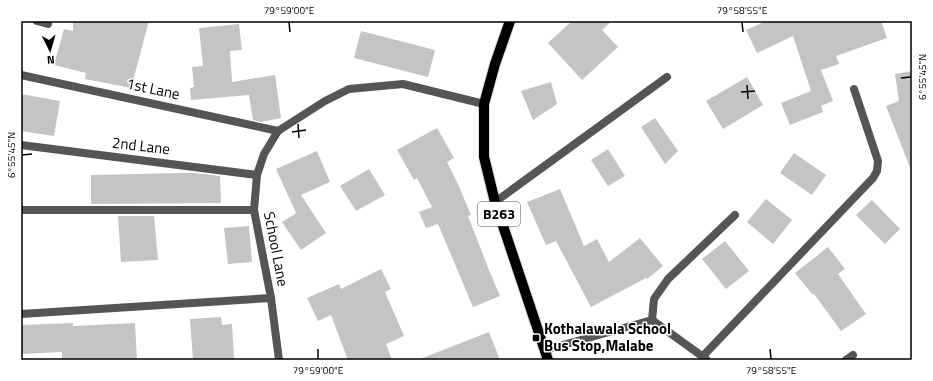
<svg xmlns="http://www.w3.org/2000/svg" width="933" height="381" font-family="'Titillium Web',sans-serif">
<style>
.building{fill:#c4c4c4}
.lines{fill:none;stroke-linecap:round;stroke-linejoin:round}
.primary-casing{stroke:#dbdbdb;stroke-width:12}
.street{stroke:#555;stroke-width:8}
.primary{stroke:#000;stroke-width:10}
.ticks{fill:none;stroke:#000;stroke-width:1.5}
.poi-dot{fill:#000;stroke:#fff;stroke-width:1.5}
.labels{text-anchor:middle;stroke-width:3;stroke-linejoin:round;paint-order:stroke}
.shield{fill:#fff;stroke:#4c4c4c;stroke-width:1}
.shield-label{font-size:14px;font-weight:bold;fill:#000}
.street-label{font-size:15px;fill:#000;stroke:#fff}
.poi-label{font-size:15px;font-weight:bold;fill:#000;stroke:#fff;text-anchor:start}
.neatline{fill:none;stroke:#000;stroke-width:1.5}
.ticks-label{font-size:10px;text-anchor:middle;fill:#000}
</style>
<rect width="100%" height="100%" fill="#fff"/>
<!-- building -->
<g class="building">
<path d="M73,21H149L131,88L85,79L86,73L54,65L64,29L73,31Z"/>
<path d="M572,21H612L602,30L618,47L582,80L548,43Z"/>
<path d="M766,21H881L887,38L836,56L839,64L821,70L833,101L821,106L823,112L790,125L781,103L811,91L793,36L757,53L746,30Z"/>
<path d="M239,24L242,50L230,51L232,82L275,75L281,118L261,122L253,120L249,95L191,100L190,88L194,87L192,67L203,66L199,28Z"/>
<path d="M361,31L435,50L428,77L354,58Z"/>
<path d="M912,71V169L911,170L886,106L899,101L895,74Z"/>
<path d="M747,77L763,105L723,129L706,101Z"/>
<path d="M551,82L557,104L533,120L521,91Z"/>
<path d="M21,94L60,101L54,136L21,131Z"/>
<path d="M655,118L678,151L665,164L641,127Z"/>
<path d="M437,128L454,158L447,162L458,184L471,215L468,216L489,270L500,296L473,307L438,224L426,228L419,212L432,207L417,178L414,180L397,150Z"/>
<path d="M608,149L625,176L608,186L591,160Z"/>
<path d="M317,151L330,182L301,195L326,233L301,250L282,222L296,213L276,169Z"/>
<path d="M794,153L826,175L812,195L780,173Z"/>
<path d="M369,169L385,195L356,211L340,186Z"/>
<path d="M182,173H195L220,176L221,203L91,204V175Z"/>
<path d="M560,189L584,246L597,239L609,262L640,238L663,266L647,279L646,278L591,307L556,241L546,245L527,202Z"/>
<path d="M766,199L792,220L773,244L747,222Z"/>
<path d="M872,200L900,229L885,244L856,215Z"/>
<path d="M118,216H154L158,260L121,262Z"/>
<path d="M249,226L252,262L228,264L224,228Z"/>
<path d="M725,241L749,271L726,289L702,259Z"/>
<path d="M828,247L845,269L838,274L866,314L841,331L814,294L813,295L795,273Z"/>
<path d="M381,269L391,289L385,292L404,336L386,344L392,360H348L331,315L318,321L307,298L339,284L341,289Z"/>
<path d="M221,317L222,325L232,324L234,360H193L190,319Z"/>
<path d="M73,323V326L135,323L137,360H62V352L21,354V325Z"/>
<path d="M489,332L500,360H420V359Z"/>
</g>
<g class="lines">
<defs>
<path id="primary" d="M510,21L495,64L484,104V157L495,202L548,360"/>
</defs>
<!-- primary casing -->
<use href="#primary" class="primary-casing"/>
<!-- street -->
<g class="street">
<path d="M37,21L48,24"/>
<path d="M21,75L278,131"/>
<path d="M21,145L257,175"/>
<path d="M495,202L667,77"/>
<path d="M21,210H254"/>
<path d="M21,314L271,298"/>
<path d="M652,320L654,299L668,279L735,215"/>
<path d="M545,350L652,320L706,359"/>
<path d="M702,357L873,178L877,171L878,161L854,89"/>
<path d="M279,360L271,298L254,210L257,175L264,154L278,131L325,101L349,89L403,84L484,104"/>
<path d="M846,360L853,355"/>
</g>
<!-- primary -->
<use href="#primary" class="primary"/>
</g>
<!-- ticks -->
<path class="ticks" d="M289,22L290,32M742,22L743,32M901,78L911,77M747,85L748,99M741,92L755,91M298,124L299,138M292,132L306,130M22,155L32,154M318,349V359M770,349L771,359"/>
<!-- markers -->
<rect class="poi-dot" x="532" y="334" width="8" height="8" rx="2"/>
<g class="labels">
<!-- shield labels -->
<rect class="shield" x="478" y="202" width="42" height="24" rx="3"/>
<g class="shield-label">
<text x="499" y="219">B263</text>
</g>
<!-- street labels -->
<g class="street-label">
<text transform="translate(153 89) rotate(12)" y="5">1st Lane</text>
<text transform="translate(141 146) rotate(7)" y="5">2nd Lane</text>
<text transform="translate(276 249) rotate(79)" y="5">School Lane</text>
</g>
<!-- poi labels -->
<g class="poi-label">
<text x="544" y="334">Kothalawala School<tspan x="544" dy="17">Bus Stop,Malabe</tspan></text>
</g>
</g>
<!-- border -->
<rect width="933" height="381" fill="none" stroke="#ffffff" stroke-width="44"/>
<!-- north arrow -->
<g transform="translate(50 50) rotate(175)" stroke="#ffffff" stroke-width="3" paint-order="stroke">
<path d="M0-3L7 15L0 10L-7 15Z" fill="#000000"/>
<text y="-6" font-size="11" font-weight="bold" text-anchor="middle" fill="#000000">N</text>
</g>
<rect x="22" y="22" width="889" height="337" class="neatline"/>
<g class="ticks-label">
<text x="289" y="14">79°59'00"E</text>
<text x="742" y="14">79°58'55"E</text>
<text transform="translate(922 77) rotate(-90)" y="4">6°55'45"N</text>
<text transform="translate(11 155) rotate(-90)" y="4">6°55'45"N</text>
<text x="318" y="374">79°59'00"E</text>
<text x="771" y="374">79°58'55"E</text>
</g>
</svg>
